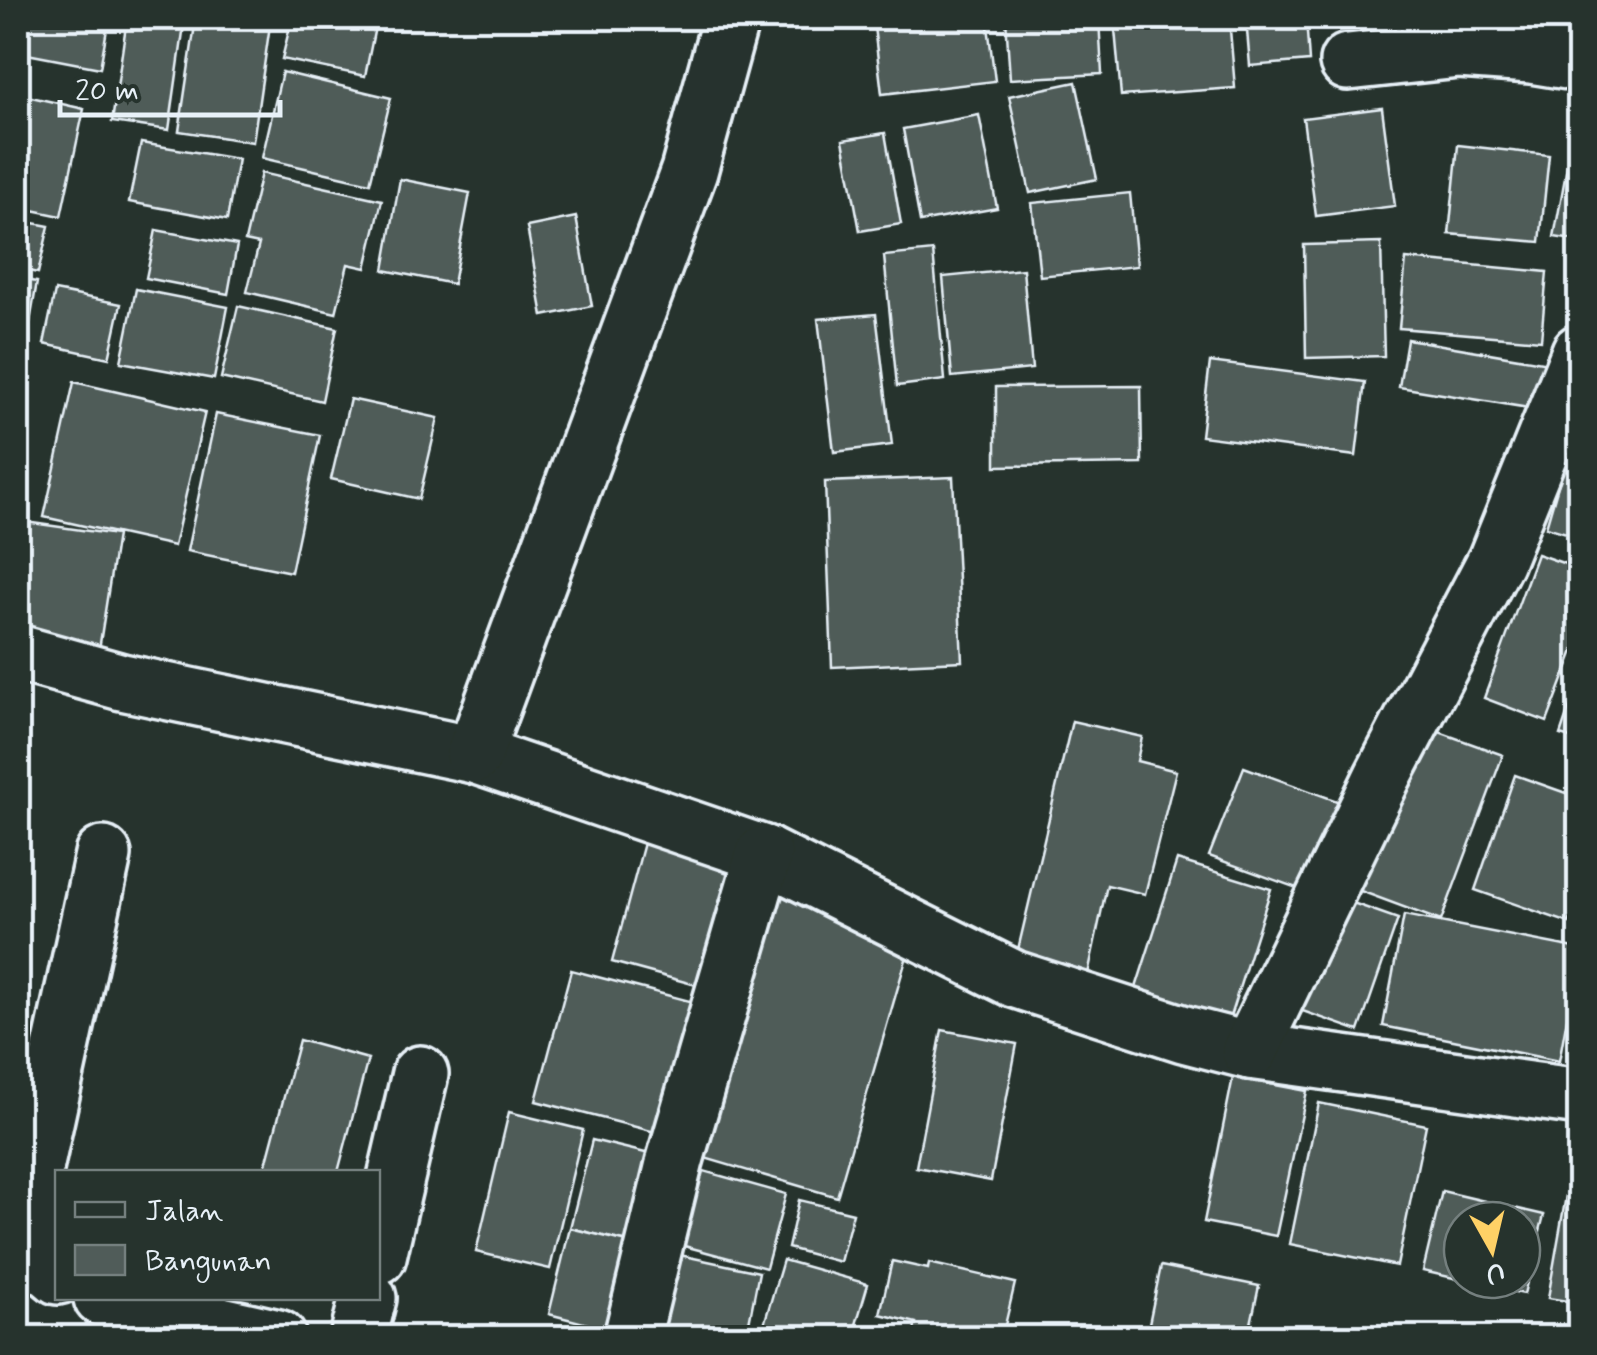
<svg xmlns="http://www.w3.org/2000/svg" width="1597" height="1355" font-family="Mynerve,sans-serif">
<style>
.building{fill:#505c59;stroke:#e8f1f8;stroke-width:2.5}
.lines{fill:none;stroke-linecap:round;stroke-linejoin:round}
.minor-casing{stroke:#e8f1f8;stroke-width:62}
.minor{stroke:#26332d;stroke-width:55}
</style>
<rect width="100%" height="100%" fill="#26332d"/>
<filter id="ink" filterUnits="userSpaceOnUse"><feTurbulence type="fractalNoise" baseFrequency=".01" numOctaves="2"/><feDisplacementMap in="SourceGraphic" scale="20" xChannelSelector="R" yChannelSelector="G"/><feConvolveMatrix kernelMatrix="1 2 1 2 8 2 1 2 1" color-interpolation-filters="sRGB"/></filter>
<g filter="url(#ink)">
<!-- building -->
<g class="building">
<path d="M30,18H109L100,68L22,53Z"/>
<path d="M127,18H185L169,130L112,122Z"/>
<path d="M196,18H271L253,142L179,131Z"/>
<path d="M292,18H354L376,22L365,76L282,59Z"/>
<path d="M873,18H987L995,81L882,94Z"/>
<path d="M1006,18H1099L1102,74L1010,79Z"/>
<path d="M1114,18H1229L1235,88L1121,96Z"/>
<path d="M1246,18H1306L1309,61L1250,66Z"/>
<path d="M1334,18H1390V24L1335,28Z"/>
<path d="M282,72L391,98L370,183L262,158Z"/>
<path d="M1076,82L1097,179L1030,193L1009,96Z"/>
<path d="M18,94L84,109L61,216L18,207Z"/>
<path d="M1382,108L1395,206L1316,216L1303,118Z"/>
<path d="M979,115L997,208L920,222L903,129Z"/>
<path d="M885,133L901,224L860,231L843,140Z"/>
<path d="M141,143L238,159L227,220L129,202Z"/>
<path d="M1458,145L1549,155L1540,242L1449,234Z"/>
<path d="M1571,145L1580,147V241L1554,237Z"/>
<path d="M261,173L382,200L366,268L348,264L336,313L247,292L259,244L245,241Z"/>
<path d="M400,179L470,193L453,284L384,270Z"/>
<path d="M1130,193L1137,266L1040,276L1032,203Z"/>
<path d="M576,217L592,306L543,316L527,227Z"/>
<path d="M18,220L49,226L38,273L18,269Z"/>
<path d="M156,230L237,245L228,294L146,278Z"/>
<path d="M1381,243L1384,356L1306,358L1304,245Z"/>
<path d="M933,251L945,380L897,386L884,256Z"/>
<path d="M1406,259L1547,272L1541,340L1399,328Z"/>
<path d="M1023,269L1032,369L952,377L943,277Z"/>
<path d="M18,279L37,282L26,345L18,344Z"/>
<path d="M136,289L228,307L214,379L121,362Z"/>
<path d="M55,291L121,304L109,358L44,344Z"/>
<path d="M238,306L337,328L322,401L221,378Z"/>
<path d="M876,314L892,445L834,452L818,319Z"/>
<path d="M1407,339L1554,364L1547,411L1399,387Z"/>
<path d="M1210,362L1365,382L1356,456L1201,436Z"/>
<path d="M74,382L205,412L174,546L44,517Z"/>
<path d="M1141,386L1142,464L996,466V387Z"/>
<path d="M350,399L438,418L419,499L331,479Z"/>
<path d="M216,414L320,435L291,572L187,551Z"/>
<path d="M1567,455L1580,459V537L1546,527Z"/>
<path d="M953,477L962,661L832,667L825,482Z"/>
<path d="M18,521L117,535L98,656L18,644Z"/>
<path d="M1537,554L1580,569V635L1547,722L1484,698Z"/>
<path d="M1580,676V741L1560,735Z"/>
<path d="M1072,721L1142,737L1137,761L1176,771L1145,894L1107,885L1088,974L1016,958Z"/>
<path d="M1417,724L1503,755L1441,921L1355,889Z"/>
<path d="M1244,767L1348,805L1313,894L1209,856Z"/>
<path d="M1515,775L1580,798V895L1569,923L1475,890Z"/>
<path d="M648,828L755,856L718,991L612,962Z"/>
<path d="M1177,860L1271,889L1227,1026L1133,997Z"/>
<path d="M770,873L907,956L837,1197L691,1154Z"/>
<path d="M1333,896L1398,919L1359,1031L1294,1008Z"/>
<path d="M1404,915L1580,949L1559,1061L1383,1026Z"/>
<path d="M571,970L712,1007L678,1138L536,1101Z"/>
<path d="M942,1030L1017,1044L991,1181L916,1167Z"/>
<path d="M299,1040L368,1059L338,1172H264Z"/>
<path d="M1233,1077L1307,1091L1276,1236L1204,1222Z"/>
<path d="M1319,1103L1426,1125L1397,1266L1290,1244Z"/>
<path d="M509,1112L583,1130L550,1269L476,1252Z"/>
<path d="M592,1140L666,1158L644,1246L570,1228Z"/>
<path d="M1574,1150L1580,1151V1303L1548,1298Z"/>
<path d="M682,1165L786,1194L766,1268L662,1240Z"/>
<path d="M1442,1191L1544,1215L1524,1294L1463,1280H1522V1220H1462V1280L1423,1271Z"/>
<path d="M799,1200L853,1213L840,1262L788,1248Z"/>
<path d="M570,1228L644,1246L622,1333L549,1314Z"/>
<path d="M661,1251L759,1272L746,1338H680L644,1330Z"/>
<path d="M783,1260L868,1284L852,1338H760Z"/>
<path d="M892,1261L928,1269L929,1263L1015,1283L1002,1338H912L916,1323L880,1314Z"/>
<path d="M1161,1266L1259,1286L1248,1338H1146Z"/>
</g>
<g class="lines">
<defs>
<g id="minor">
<path d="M1348,62L1459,50L1531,55L1580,63"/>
<path d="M18,653L122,682L474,755L764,854L1014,979L1184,1034L1250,1051L1580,1097"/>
<path d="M474,755L689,171L731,18"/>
<path d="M1250,1051L1383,776L1496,560L1580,352"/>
<path d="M378,1256L420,1074"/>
<path d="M58,1276C27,1252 26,1238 28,1201L103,855"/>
<path d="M102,1298L278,1338"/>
<path d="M358,1338L368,1298"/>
<path d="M632,1338L675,1160L764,854"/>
</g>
</defs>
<!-- minor casing -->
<use href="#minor" class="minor-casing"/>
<!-- minor -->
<use href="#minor" class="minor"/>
</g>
</g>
<!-- margin -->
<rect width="1597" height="1355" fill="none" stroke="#26332d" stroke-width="60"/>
<rect x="30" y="30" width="1537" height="1295" fill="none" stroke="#e8f1f8" stroke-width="4" filter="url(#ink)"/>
<!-- legend -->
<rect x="55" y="1170" width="325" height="130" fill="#26332d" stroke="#747f7e" stroke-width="2.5"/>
<rect x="75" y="1202" width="50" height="15" fill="#26332d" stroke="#747f7e" stroke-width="2.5"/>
<text x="145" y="1220" font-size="30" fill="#e8f1f8">Jalan</text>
<rect x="75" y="1245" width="50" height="30" fill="#505c59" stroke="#747f7e" stroke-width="2.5"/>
<text x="145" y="1270" font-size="30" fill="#e8f1f8">Bangunan</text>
<!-- north arrow -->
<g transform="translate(1492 1250) rotate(172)"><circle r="48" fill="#26332d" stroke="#747f7e" stroke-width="2.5"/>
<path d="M0-8L18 38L0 25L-18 38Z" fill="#ffd166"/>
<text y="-15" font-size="28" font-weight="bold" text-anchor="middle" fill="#e8f1f8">U</text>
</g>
<!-- scale -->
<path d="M60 100v15h220v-15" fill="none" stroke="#e8f1f8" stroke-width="5"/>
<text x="75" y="100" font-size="30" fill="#e8f1f8" stroke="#26332d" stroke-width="8" paint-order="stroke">20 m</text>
</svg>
